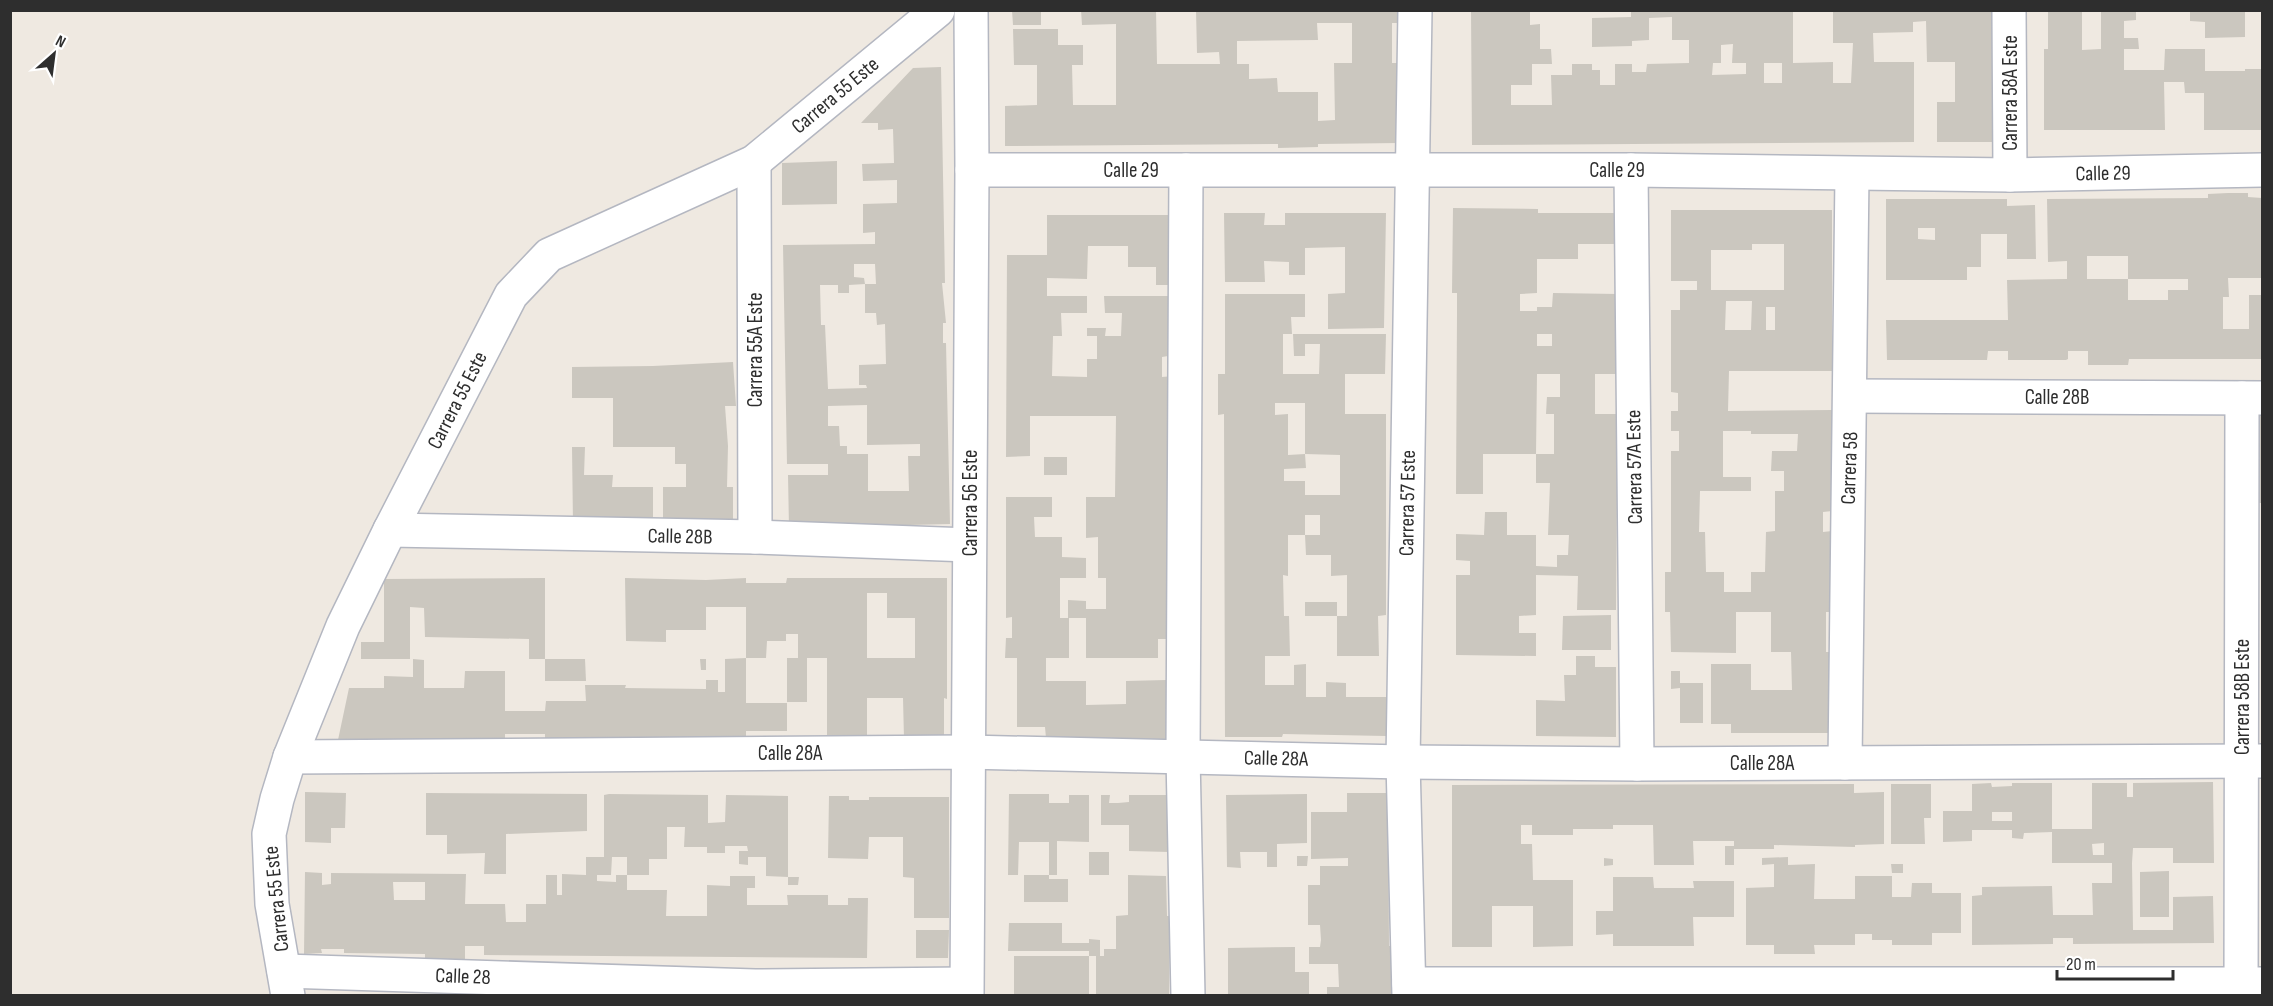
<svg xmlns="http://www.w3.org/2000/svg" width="2273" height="1006" font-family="'Sofia Sans Condensed',sans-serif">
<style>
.building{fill:#cbc7bf;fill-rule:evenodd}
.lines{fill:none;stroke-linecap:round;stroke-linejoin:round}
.street-casing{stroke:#b4b7c1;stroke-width:36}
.street{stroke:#fff;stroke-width:33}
.labels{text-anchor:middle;stroke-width:4.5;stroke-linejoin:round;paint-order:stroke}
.street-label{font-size:21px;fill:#2e2e2e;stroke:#fff}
</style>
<rect width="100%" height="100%" fill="#efe9e1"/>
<!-- building -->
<g class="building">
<path d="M1012,10H1041V25H1013Z"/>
<path d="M1081,10H1156L1157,64H1220L1219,52L1197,53L1196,10H1398V23H1392V63H1398L1399,143L1318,144V147L1278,148V144L1005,146V106L1037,105V65H1014L1013,29H1058V45H1083V65H1072L1073,105H1116V24L1082,25ZM1317,23H1352V63H1334L1335,120L1318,121V92H1278L1277,78L1249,79V64H1237V41L1318,40Z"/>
<path d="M1471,10H1530V25L1540,24V49H1551L1552,64H1532V85H1511V105H1552L1551,75H1572V64H1592V70H1600V85H1615V64H1632V72H1646L1647,64L1689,63V40H1672V17L1649,18V40L1632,41V46L1592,47V18L1631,17V10H1793V63L1833,62V83H1851L1853,43H1833V10H1998V142H1937V102H1955V62H1927L1926,21L1913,22V32L1873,33L1874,62H1914V142L1472,145ZM1733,44L1732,63H1746V74L1712,75L1713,63H1721V45ZM1764,63H1782V83H1764Z"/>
<path d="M2048,10H2082V50L2101,49V10H2136V20L2124,21V38H2138L2139,49H2124V70H2164L2165,49H2205V71H2245V69H2262V130H2204V93H2185L2184,82H2164L2165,130H2044V49H2048Z"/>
<path d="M2190,10H2245V37L2205,38V22L2190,21Z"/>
<path d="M941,67L945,283H942L946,323H943V343H946L950,524L789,528L788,475H828V464H787L783,245L875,244V232L863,233V204L897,203V180L863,181L862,164L894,163L893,129L878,130V123H861L913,68ZM854,264H875L876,284H865V313H876L877,325L885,324L886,364L859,365V385H866L867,388L828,389L825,325H821L820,285H838V293H849V285L865,284L864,278L854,277ZM867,405V445L920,444V456H908L909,491H868V454H847V446H840L839,426H828V406Z"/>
<path d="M837,161V204L782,205V163Z"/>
<path d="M2228,193H2248V197L2262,198V278H2228L2229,297H2223V329H2249V295H2262V359H2129L2128,365H2088V351H2068V359L2066,360H2008V351H1988L1987,360H1887L1886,320H2008L2007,280L2067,279V261L2048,262L2047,199L2208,198V194ZM2087,256H2128V279H2188V290H2168V300H2128V279H2087Z"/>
<path d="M1886,199H2007V206L2035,205L2036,259H2007V234H1981V267H1967V280H1886ZM1918,228H1935V240L1918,239Z"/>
<path d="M1453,208L1538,209V213H1618V244H1578V259H1537V293L1520,294V311H1537V307H1552L1553,293L1618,294L1617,374H1595V414H1617V455H1621V495H1617L1616,610H1577L1578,576L1536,575V615L1519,616V633H1536V656L1456,655V575H1470V561L1456,560V534L1484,535L1485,512H1507V535H1536V566L1557,567V555H1568L1569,535H1548L1550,483H1536V454H1483V494H1456L1457,314V293H1452ZM1537,334H1552V346H1537ZM1537,374H1560V397H1547L1546,414H1554V454H1536Z"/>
<path d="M1671,210H1832V371H1729L1728,411L1832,410V511L1823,512V532L1832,531V612H1826V652H1832V733H1731V724H1711V664H1751V690H1792L1791,652H1771V612H1736V653L1671,652L1670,612H1665V572H1671V451H1679V431H1671V411H1678V393L1671,392V310H1680V290H1697V281H1671ZM1752,244H1784V290H1711V250H1752ZM1726,301H1752L1751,330H1725ZM1766,307H1775V330H1766ZM1723,431H1751V434H1798L1797,451H1772L1771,471H1784V491H1775V531L1766,532L1765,572H1751V592H1724V572H1706L1705,532H1699L1700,491H1751V477H1723Z"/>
<path d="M1224,213H1265L1264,225H1285V213H1386L1384,328L1328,329V294L1345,293V247L1305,248V275H1289V262L1264,261L1265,282H1225Z"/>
<path d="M1047,215H1168V285H1156V267H1128V246H1088L1087,279L1047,278V296H1087V313H1061L1062,336H1053L1052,376L1087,377V359H1097V336H1087V328H1106L1105,336H1121L1122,313H1105L1104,296H1168V356L1162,357V377L1174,376V417H1167V639H1158V658H1086V618H1069V658H1046V681H1086V705L1126,704V681L1166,680V739L1046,738L1045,727H1017V658H1005L1006,638H1012V617L1006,618V497H1052V517H1034L1035,537H1062V557L1086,558V578H1060V618H1068V600L1086,601V609H1106V578H1098V537L1086,538V497H1115L1116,416H1030V456L1006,457L1007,255H1047Z"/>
<path d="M1225,294H1305V317H1291L1292,334H1283V374H1319L1320,344H1305V356H1294L1293,334H1386L1385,374H1345V414H1386V615L1378,616L1379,656H1337V616H1347V575L1331,576V555H1306L1305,535H1320V515H1305V535H1288V576L1283,575L1284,616H1289L1290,656H1265V685H1294V665L1306,664V697H1326V682L1346,683V697H1386V736L1283,734L1282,737H1225L1224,414L1218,415V374H1225ZM1275,403H1305V454L1340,455V495H1305V481H1284V469L1306,468L1305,454L1288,455V414L1275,415Z"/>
<path d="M733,362L736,406H725L728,446L727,487H733V527H663V487H686V464H675V447H613V398H572V367L653,366Z"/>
<path d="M2257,415H2262V503H2258Z"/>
<path d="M572,447H585L584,475H613L612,487H653V527L573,524Z"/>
<rect x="1044" y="457" width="23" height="18"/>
<path d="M545,578V659H529V639L425,637L424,608L410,607V659H361V642H384V579Z"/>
<path d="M625,578L706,580L746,578V583H786L787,578H947V699L944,698V738L904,739L903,698H867V739H827V658H807V702H787V658H798V634H786V641H767L766,658H746V607H706V630H666V642L626,641ZM867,593H887V618H915V658H867Z"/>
<rect x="1305" y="602" width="32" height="14"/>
<path d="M1611,615V650H1562L1563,616Z"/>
<path d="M1576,656H1595V667H1616V737L1536,736V700L1565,701L1564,675H1576Z"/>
<path d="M746,658V703H787V731H746V739L545,740V734H505V740H338L349,688H384V676L413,677V659L424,660V688H464L465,671H505V711H545L546,701H586L585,685H626L625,688L706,689V680H718V692H725V659Z"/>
<path d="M545,659H585L586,681H545Z"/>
<path d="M700,659H706V670H701Z"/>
<path d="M1671,671H1680V683H1703V723H1680V688L1671,689Z"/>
<path d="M2213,782L2214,863H2173V848H2133L2132,863L2133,930H2173V897L2213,896L2214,943L2073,944V938H2053V944L1972,945V896L1982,895V887L2052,886L2053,915H2093L2092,883H2112V863H2052V832L2024,833L2023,839L2012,838V830H1972V841L1943,842V811H1972V784L1991,783L1992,787L2012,786V783H2052V829H2092V783H2127V797H2133V783ZM1992,812H2012V821H1992ZM2104,843V855H2093L2092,844Z"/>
<path d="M1854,784V793L1884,792V844L1855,845V847L1774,845V849H1734V865H1725V846H1734V841H1693L1694,865H1654L1653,825H1613V829H1573V835H1532V825H1521V844H1532L1533,880H1573V946L1533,947V906H1492V947H1452V785Z"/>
<path d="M1891,784H1931V818H1924L1925,844H1891Z"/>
<path d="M305,792L346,793L345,828H331V843L305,842Z"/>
<path d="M426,793L587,794V831L506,834V874H484L485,853L447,854V835H426Z"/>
<path d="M1347,793H1388L1389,946H1393V996H1327V987H1339L1338,964H1309V947H1320L1321,940L1320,925H1308V885H1320V866H1348V858L1311,859V812H1347Z"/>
<path d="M609,794L708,795V823L725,822L726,795L788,796V877L766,876V857H748V865L739,864V851H748L747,846H725V853H707V847H684L685,827H667V859H649V875H627V857H612L611,875H597V881L616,882V875H627V890H667L666,916H707V885L730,886V876H755V888H747V905H788L787,895H828V905H848V898H868L867,958L484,955V946H465V961H425V954L344,953V949H321L322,953L304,954L305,872L322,873V885L331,884V873L466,874L465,904H505L506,922H526V904H546V875H557V895H562V874L586,875V857H604V795ZM393,882H425V900H394Z"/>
<path d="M1009,794H1049V803H1069V795H1089V842L1057,841V875H1049V879H1068V902H1024V875H1049V842H1019L1018,875H1008Z"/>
<path d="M1307,794V843L1277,844V867H1267V852H1240L1241,868L1227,867L1226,795Z"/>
<path d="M1101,795H1110L1109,803H1118L1129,802V795H1169L1170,852L1129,851V825H1101Z"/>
<path d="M829,796H849V800H869V797H949V918H914V878L903,877V837H869L868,859L828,858Z"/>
<rect x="1089" y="852" width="20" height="23"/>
<path d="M1297,856H1308L1307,866H1297Z"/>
<path d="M1788,857V865L1815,864L1814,899H1855V876H1892V897H1911L1912,883H1932V893H1961V933H1932V945H1892V940H1872V934H1855V945H1814L1815,954H1774V945H1746V888L1774,887V864L1762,865V858Z"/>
<path d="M1604,858L1613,859V865L1604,866Z"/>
<path d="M1891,864H1903V873H1892Z"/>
<path d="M2169,871V917H2140V872Z"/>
<path d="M1128,875L1166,876L1167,916H1170L1169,996H1096V956H1089V951H1008L1009,923H1062V943H1089V939L1100,940V956H1104V949H1116V916L1128,915Z"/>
<path d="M788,877H799L798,885H788Z"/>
<path d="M1613,877H1653L1654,888H1694L1693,881H1734V917H1693L1694,946H1613V934L1596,935V911H1613Z"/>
<path d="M916,930H949L948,958H916Z"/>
<path d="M1295,947V972H1309V996H1228V948Z"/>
<rect x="1014" y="956" width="75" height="40"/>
</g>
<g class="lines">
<defs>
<g id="street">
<path d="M2009,10L2010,175"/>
<path d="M754,162L755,537"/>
<path d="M972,170H1631L2010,175L2262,170"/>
<path d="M1186,170L1183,756L1188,996"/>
<path d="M1631,170L1637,764"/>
<path d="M1851,396L2262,398"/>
<path d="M390,530L755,537L969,545"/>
<path d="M290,757L968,752L1403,762L1637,764L2262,761"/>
<path d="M1845,763L1852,174"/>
<path d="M284,971L755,986L966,984"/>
<path d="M1409,984H2262"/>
<path d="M288,996L272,904L269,834L277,799L290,757L343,626L390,530L511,295L549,255L754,162L938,10"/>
<path d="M967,996L972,170L971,10"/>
<path d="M1409,996L1403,762L1415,10"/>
<path d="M2241,996L2242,398"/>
</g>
</defs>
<!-- street casing -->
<use href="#street" class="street-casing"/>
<!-- street -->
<use href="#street" class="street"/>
</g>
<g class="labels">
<!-- street labels -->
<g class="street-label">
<text transform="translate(2010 93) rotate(-90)" y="7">Carrera 58A Este</text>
<text transform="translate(835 95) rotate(-40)" y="7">Carrera 55 Este</text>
<text x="1131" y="177">Calle 29</text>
<text x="1617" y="177">Calle 29</text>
<text transform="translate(2103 173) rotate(-1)" y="7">Calle 29</text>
<text transform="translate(755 350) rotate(-90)" y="7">Carrera 55A Este</text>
<text x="2057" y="404">Calle 28B</text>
<text transform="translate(457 400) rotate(-63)" y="7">Carrera 55 Este</text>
<text transform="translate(1634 467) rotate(-91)" y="7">Carrera 57A Este</text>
<text transform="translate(1849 468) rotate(-88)" y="7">Carrera 58</text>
<text transform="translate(970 503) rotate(-90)" y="7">Carrera 56 Este</text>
<text transform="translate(1407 503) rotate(-89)" y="7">Carrera 57 Este</text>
<text transform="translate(680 536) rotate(1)" y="7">Calle 28B</text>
<text transform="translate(2242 697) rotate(-90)" y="7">Carrera 58B Este</text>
<text x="790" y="760">Calle 28A</text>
<text transform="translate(1276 758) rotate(1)" y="7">Calle 28A</text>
<text x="1762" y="770">Calle 28A</text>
<text transform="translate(276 899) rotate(-96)" y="7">Carrera 55 Este</text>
<text transform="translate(463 976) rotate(2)" y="7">Calle 28</text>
</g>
</g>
<!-- border -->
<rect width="2273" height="1006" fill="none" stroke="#2e2e2e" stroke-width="24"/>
<!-- north arrow -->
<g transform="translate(54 54) rotate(28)" stroke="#ffffff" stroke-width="4.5" paint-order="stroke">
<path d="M0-4.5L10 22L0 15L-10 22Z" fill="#2e2e2e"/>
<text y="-9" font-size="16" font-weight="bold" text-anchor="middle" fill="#2e2e2e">N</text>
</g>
<!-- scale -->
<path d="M2057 970v9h116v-9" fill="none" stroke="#2e2e2e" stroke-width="3"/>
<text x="2066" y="970" font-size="18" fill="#2e2e2e" stroke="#ffffff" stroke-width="4.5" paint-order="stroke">20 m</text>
</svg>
